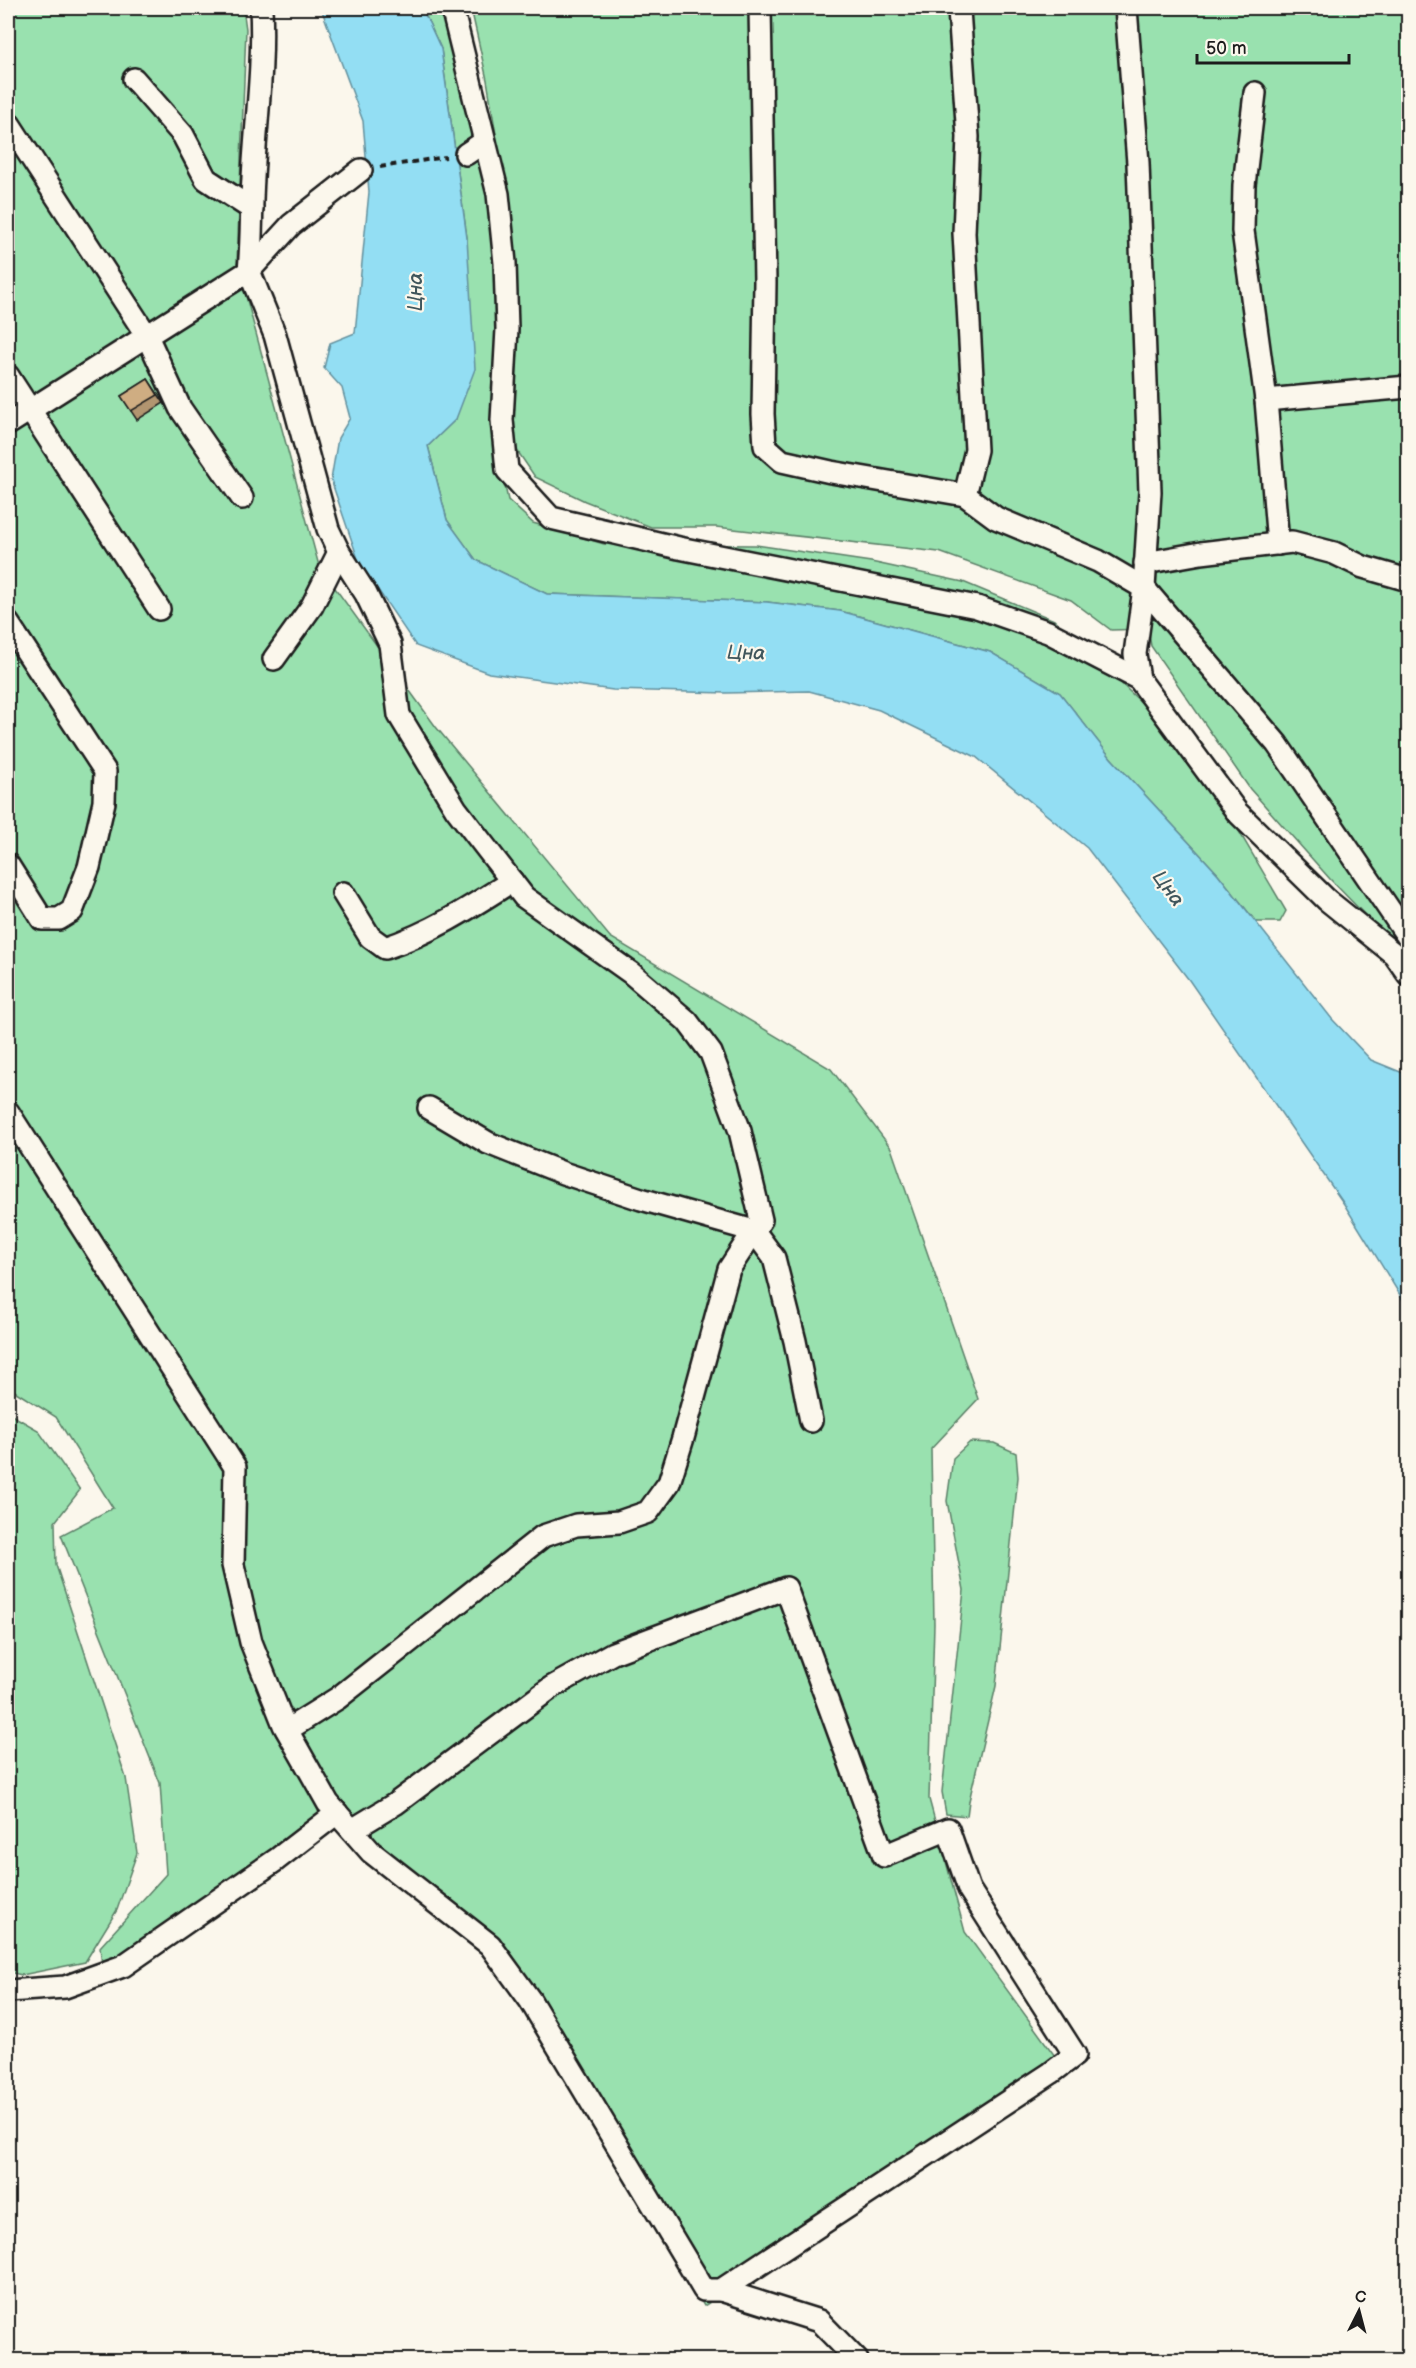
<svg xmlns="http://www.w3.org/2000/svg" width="1416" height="2368" font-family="'Balsamiq Sans',sans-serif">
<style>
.green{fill:#99e1af;stroke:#5a7e66;stroke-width:1.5}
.water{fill:#93def3;stroke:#63909d;stroke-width:1.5}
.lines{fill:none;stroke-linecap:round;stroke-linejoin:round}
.minor-casing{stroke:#1c1c1c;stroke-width:26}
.path{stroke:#1c1c1c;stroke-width:4;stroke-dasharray:6 4.5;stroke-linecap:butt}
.minor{stroke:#fbf7ec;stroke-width:21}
.wall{fill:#b29570;stroke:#1c1c1c;stroke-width:1.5}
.building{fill:#cfad82;stroke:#1c1c1c;stroke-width:1.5}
.labels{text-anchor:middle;stroke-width:4.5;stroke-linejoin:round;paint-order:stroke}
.water-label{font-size:20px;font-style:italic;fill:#40565c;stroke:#fbf7ec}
</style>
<rect width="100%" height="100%" fill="#fbf7ec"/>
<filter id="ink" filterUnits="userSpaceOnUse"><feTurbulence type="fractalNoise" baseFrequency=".0167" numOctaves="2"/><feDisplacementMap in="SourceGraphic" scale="12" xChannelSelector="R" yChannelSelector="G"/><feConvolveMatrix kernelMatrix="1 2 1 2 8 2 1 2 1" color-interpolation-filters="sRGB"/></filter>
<g filter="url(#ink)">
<!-- green -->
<g class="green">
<path d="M8,8H243L246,29L237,263L319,566L436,727L610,937L831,1069L891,1148L978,1399L931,1449L934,1624L929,1799L965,1932L1068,2074L704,2306L499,1967L333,1828L104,1985L100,1947L166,1874L160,1783L61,1535L113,1508L56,1417L8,1387Z"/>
<path d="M422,8H448L498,177L497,449L508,500L533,523L604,544L756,545L871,562L963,582L1054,620L1147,708L1217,794L1286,911L1280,922H1256L1218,874L1111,758L1060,693L990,652L840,611L767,602L547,594L476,560L447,520L428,446L456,419L467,238L441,49Z"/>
<path d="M471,8H1408V959L1330,879L1250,789L1151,646L1148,629L1111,630L1071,600L939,552L716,527H651L585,501L535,477L514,446L510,423L516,257L487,80Z"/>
<path d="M8,1413L38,1430L80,1490L55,1522L56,1565L126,1778L137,1853L117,1910L85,1962L22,1975L8,1972Z"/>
<path d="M970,1442L994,1443L1016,1453L1018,1477L996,1686L969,1801L967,1816L946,1814L942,1792L964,1590L947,1501L953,1458Z"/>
</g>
<!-- water -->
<path class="water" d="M321,8H422L441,49L467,238L475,369L456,419L428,446L447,520L476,560L547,594L767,602L840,611L990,652L1060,693L1111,758L1218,874L1332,1019L1371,1060L1408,1075V1308L1344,1204L1189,980L1087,848L976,757L879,710L809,691L726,693L613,690L489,673L416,646L359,562L331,480L338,438L350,418L342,388L324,368L330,343L355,333L369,192L363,121Z"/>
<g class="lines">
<defs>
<g id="minor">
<path d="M452,8L498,194L505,263L507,329L502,420L507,470L551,518L679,548L977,607L1048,632L1139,679L1237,812L1327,900L1394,954L1408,974"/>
<path d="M760,8L765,282L763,414L765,446L782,461L831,472L965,495L996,518L1098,561L1144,588L1277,744L1408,937"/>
<path d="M1126,8L1138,163L1150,492L1144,588L1135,654L1139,679"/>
<path d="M959,10L968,137L964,233L976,450L965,495"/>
<path d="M134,79L183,135L206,179L252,209"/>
<path d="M1255,93L1244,185L1243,231L1266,400L1278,544"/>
<path d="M8,122L147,336L180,408L242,498"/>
<path d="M466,154L484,142"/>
<path d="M8,376L159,609"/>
<path d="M1266,400L1408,387"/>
<path d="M8,424L249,271C252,240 251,209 253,178C256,121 264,65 261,8"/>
<path d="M1145,563L1201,553L1292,542L1334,553L1363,567L1408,580"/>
<path d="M8,623L105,771L104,802L89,867L72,911L59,919H42L8,865"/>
<path d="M274,659L312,606L339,552"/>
<path d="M343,893L370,937L385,948C431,933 471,907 512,881"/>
<path d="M429,1108L488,1143L563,1173L641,1199L754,1231L774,1258L795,1341L811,1421"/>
<path d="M8,1112L235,1467L233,1565L251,1642L284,1725L328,1803L371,1852L490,1945L530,2000L704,2290H721L1051,2073L1075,2055L969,1889L948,1829L884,1856L786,1588L613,1653L552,1687L395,1804L352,1830"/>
<path d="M287,1730L338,1698L543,1536L576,1525L619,1522L648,1512L669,1483L683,1438L729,1269L761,1220L740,1131L711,1053L687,1021L631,973L524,897L456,809L399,715L390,644L366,594L339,552L328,529L275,335L249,271L291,225L361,170"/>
<path d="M8,1991L65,1987L123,1966L276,1860L337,1813"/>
<path d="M721,2290L819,2321L857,2360"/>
</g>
</defs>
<!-- minor casing -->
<use href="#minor" class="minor-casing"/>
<!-- path -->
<path class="path" d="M380,167L446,157"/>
<!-- minor -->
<use href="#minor" class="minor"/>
</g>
<!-- wall -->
<path class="wall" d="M148,379L164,403L137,420L121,396Z"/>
<!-- building -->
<path class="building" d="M148,379L158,395L131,411L121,396Z"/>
</g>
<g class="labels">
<!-- water labels -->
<g class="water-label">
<text transform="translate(415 292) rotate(-90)" y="7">Цна</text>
<text transform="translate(746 652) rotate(1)" y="7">Цна</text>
<text transform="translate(1169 888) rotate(53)" y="7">Цна</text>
</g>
</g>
<!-- margin -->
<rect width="1416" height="2368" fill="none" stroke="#fbf7ec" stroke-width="30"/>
<rect x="15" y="15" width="1386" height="2338" fill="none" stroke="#1c1c1c" stroke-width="2" filter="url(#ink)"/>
<!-- north arrow -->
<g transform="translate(1359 2311) rotate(6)" stroke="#fbf7ec" stroke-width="4.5" paint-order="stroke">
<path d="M0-4.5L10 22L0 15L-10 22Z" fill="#1c1c1c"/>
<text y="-9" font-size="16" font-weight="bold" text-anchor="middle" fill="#1c1c1c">С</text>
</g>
<!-- scale -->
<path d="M1197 54v9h152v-9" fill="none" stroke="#1c1c1c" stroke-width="3"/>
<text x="1206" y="54" font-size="18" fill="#1c1c1c" stroke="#fbf7ec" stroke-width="4.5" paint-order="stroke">50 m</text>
</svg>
